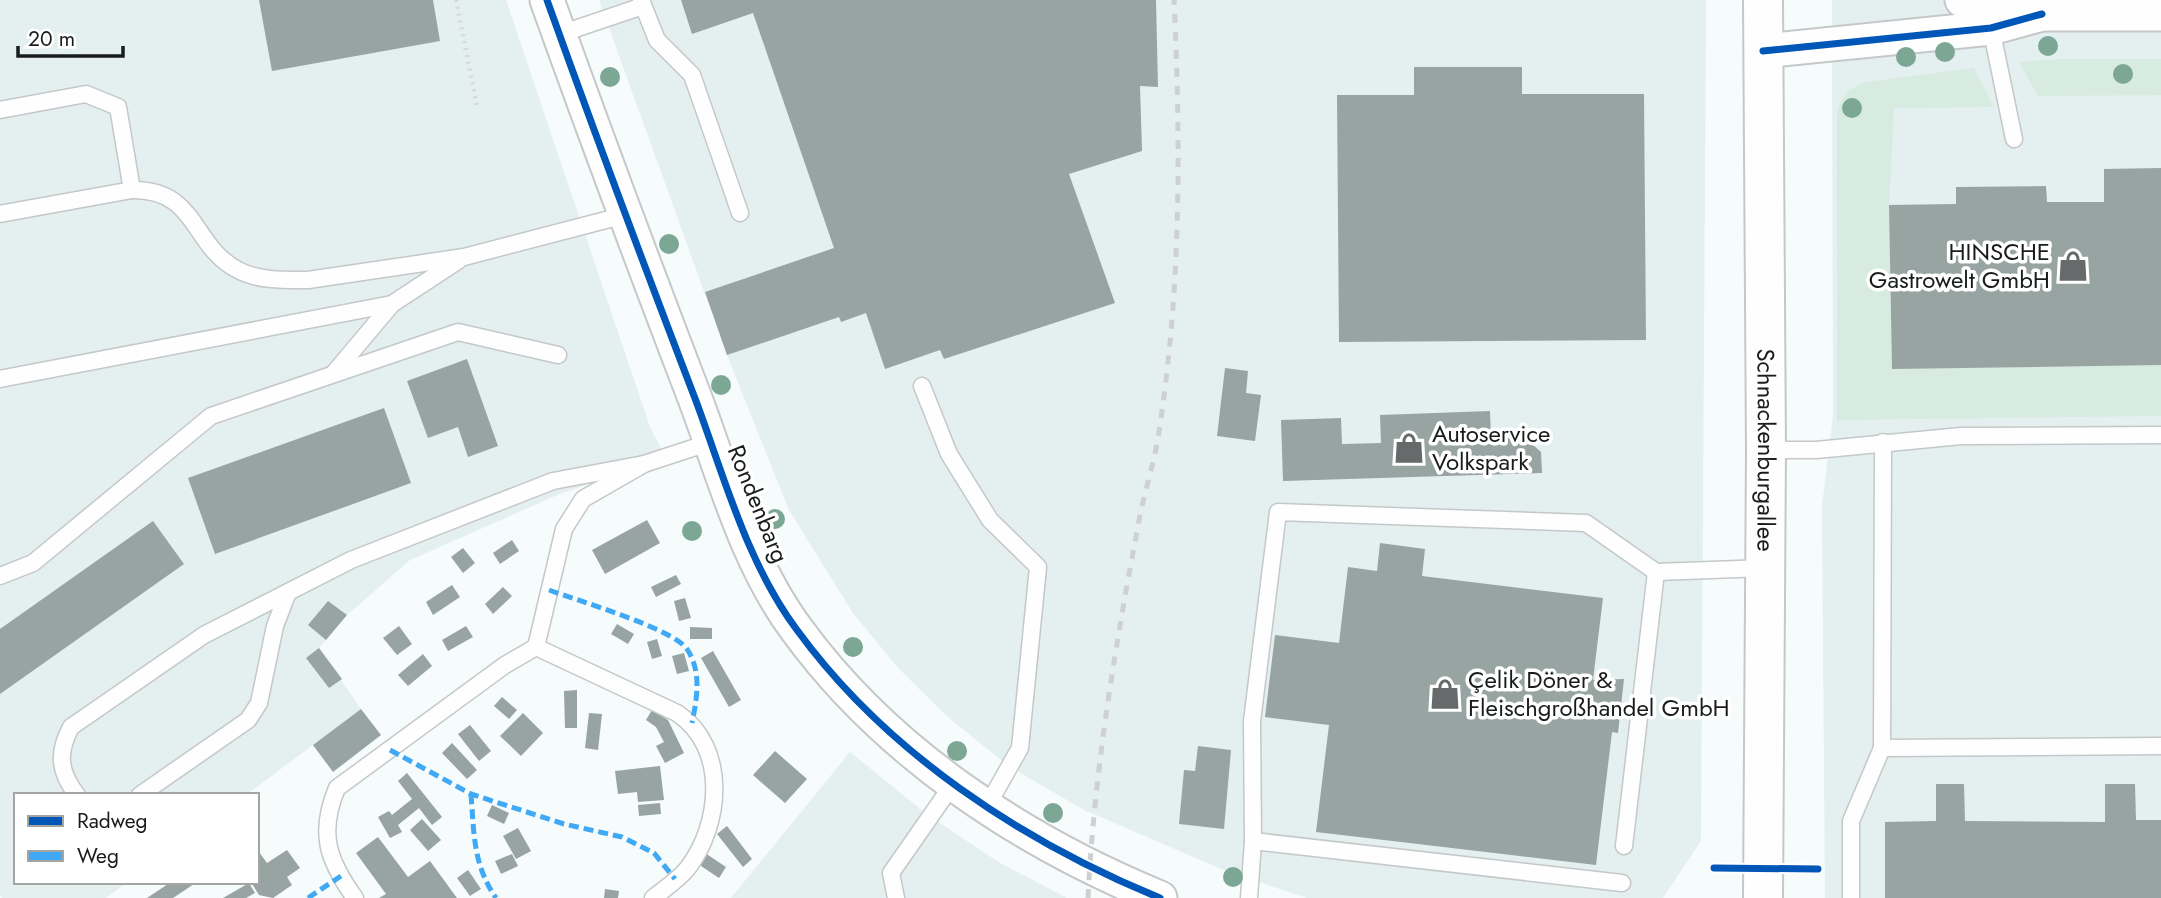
<svg xmlns="http://www.w3.org/2000/svg" width="2161" height="898" font-family="Jost,sans-serif">
<style>
.built{fill:#e4efef}
.green{fill:#d7ebe1}
.building{fill:#97a4a2}
.lines{fill:none;stroke-linecap:round;stroke-linejoin:round}
.lane-casing{stroke:#c5c8c8;stroke-width:19}
.street-casing{stroke:#c5c8c8;stroke-width:37}
.secondary-casing{stroke:#c5c8c8;stroke-width:42}
.path{stroke:#d7d8d8;stroke-width:4.5;stroke-dasharray:2 5;stroke-linecap:butt}
.lane{stroke:#fefefe;stroke-width:16}
.street{stroke:#fefefe;stroke-width:33}
.secondary{stroke:#fefefe;stroke-width:38}
.rail{stroke:#cfd0d0;stroke-width:5;stroke-dasharray:9 9;stroke-linecap:butt}
.quiet{stroke:#3fa9f5;stroke-width:5;stroke-dasharray:10 5;stroke-linecap:butt}
.cycleway-casing{stroke:#fff;stroke-width:11}
.cycleway{stroke:#0057b8;stroke-width:7}
.tree{fill:#7ca795}
.labels{text-anchor:middle;stroke-width:7;stroke-linejoin:round;paint-order:stroke}
.poi-label{font-size:24px;fill:#191c1c;stroke:#fff;text-anchor:start}
.street-label{font-size:24px;fill:#191c1c;stroke:#fff}
</style>
<rect width="100%" height="100%" fill="#f6fbfb"/>
<!-- built -->
<g class="built">
<path d="M0,0H506L650,427L666,458L562,493L410,560L347,615L319,648L361,709L246,795H16V882H127L106,898H2L0,895Z"/>
<path d="M599,0H1706L1701,841L1663,898H1307L1226,871L1084,810L1010,767L949,718L898,668L853,613L789,510L727,355Z"/>
<path d="M1832,0H2161V898H1825L1822,506L1833,416Z"/>
<path d="M850,752L929,816L1000,863L1067,898H731Z"/>
</g>
<!-- green -->
<g class="green">
<path d="M2062,59H2161V95L2038,96L2019,62Z"/>
<path d="M1974,68L1994,107L1894,108L1889,205L1892,368L2161,365V416L1837,420V113C1842,95 1848,89 1866,82Z"/>
</g>
<!-- building -->
<g class="building">
<path d="M259,0H433L440,41L272,71Z"/>
<path d="M681,0H1156L1158,87L1140,86L1142,151L1069,174L1115,303L944,359L940,350L885,369L866,313L841,322L839,317L727,355L705,292L834,248L753,13L692,34Z"/>
<path d="M1414,67H1522V94H1644L1646,340L1339,342L1337,95H1414Z"/>
<path d="M2161,168V365L1892,369L1889,205L1956,204V187L2046,186L2047,202H2104V169Z"/>
<path d="M467,359L498,446L468,457L458,427L428,438L407,381Z"/>
<path d="M1225,368L1248,371L1246,393L1261,395L1255,441L1217,436Z"/>
<path d="M384,408L411,483L215,554L188,478Z"/>
<path d="M1490,411L1491,438H1525L1541,452L1542,473L1283,481L1281,420L1341,418L1342,444L1381,443L1380,415Z"/>
<path d="M647,520L660,543L605,574L592,550Z"/>
<path d="M153,521L184,564L0,694V629Z"/>
<path d="M512,540L519,551L500,564L493,553Z"/>
<path d="M1380,543L1425,549L1422,576L1603,598L1593,680L1624,679L1618,733L1612,732L1596,865L1316,832L1329,725L1265,717L1275,635L1339,643L1348,567L1377,571Z"/>
<path d="M463,548L475,563L463,573L451,557Z"/>
<path d="M676,575L681,584L656,597L651,587Z"/>
<path d="M452,585L460,597L433,615L426,602Z"/>
<path d="M503,587L512,596L493,614L485,604Z"/>
<path d="M685,598L691,618L679,621L674,601Z"/>
<path d="M328,601L347,615L326,640L308,625Z"/>
<path d="M617,624L634,634L628,644L611,634Z"/>
<path d="M399,626L412,644L397,655L383,638Z"/>
<path d="M466,626L473,637L448,651L442,640Z"/>
<path d="M690,627L712,628V639H690Z"/>
<path d="M657,639L662,656L652,659L647,642Z"/>
<path d="M319,648L342,679L329,688L306,658Z"/>
<path d="M713,651L741,700L729,707L701,658Z"/>
<path d="M684,653L689,671L677,674L672,656Z"/>
<path d="M423,654L432,666L408,686L398,675Z"/>
<path d="M577,690V728H565L564,691Z"/>
<path d="M502,697L517,710L509,719L494,706Z"/>
<path d="M361,709L381,735L333,772L313,745Z"/>
<path d="M652,710L668,720L684,753L665,763L656,746L664,742L656,727L646,720Z"/>
<path d="M523,713L543,733L521,756L500,736Z"/>
<path d="M589,713L602,714L598,750L585,748Z"/>
<path d="M470,725L491,751L479,761L458,734Z"/>
<path d="M452,743L477,770L467,779L442,753Z"/>
<path d="M1198,746L1231,750L1224,829L1179,824L1184,770L1195,771Z"/>
<path d="M775,751L807,779L785,803L753,775Z"/>
<path d="M660,766L664,800L638,802L637,792L618,794L615,771Z"/>
<path d="M407,773L442,817L432,825L419,808L398,825L402,832L390,838L378,817L389,811L392,815L412,799L398,781Z"/>
<path d="M1936,784H1964L1965,821L2105,822V784H2135L2136,820H2161V898H1885V822L1936,821Z"/>
<path d="M660,803L661,814L639,816L638,805Z"/>
<path d="M492,805L509,813L504,824L487,816Z"/>
<path d="M422,819L441,840L428,851L410,830Z"/>
<path d="M727,826L752,859L743,867L717,834Z"/>
<path d="M518,828L531,851L516,859L503,836Z"/>
<path d="M378,837L408,877L430,861L457,898H379L386,894L356,853Z"/>
<path d="M287,850L300,868L287,877L292,885L273,898L259,895L251,882H257V854L259,852L267,863Z"/>
<path d="M705,853L726,867L719,878L698,864Z"/>
<path d="M512,854L518,866L501,874L495,861Z"/>
<path d="M468,870L481,889L470,896L457,878Z"/>
<path d="M171,882H197L173,898H147Z"/>
<path d="M249,883L255,893L246,898H223Z"/>
<path d="M605,889L619,891L618,898H604Z"/>
</g>
<g class="lines">
<defs>
<g id="lane">
<path d="M641,0L657,40L692,75L740,213"/>
<path d="M1991,28L2014,139"/>
<path d="M560,34L643,6"/>
<path d="M0,110L86,94L118,107L132,190"/>
<path d="M0,214L132,190C198,189 191,246 238,270C258,281 286,280 308,280L464,257L625,215"/>
<path d="M334,373L392,304L459,260"/>
<path d="M0,379L392,304"/>
<path d="M922,386L949,454L990,520L1038,567L1020,748L986,808"/>
<path d="M1883,442L1882,748L2161,746"/>
<path d="M1766,450H1816L1961,436L2161,435"/>
<path d="M0,576L33,563L211,416L458,332L558,355"/>
<path d="M536,647L677,713C728,747 722,824 687,869C678,880 664,889 653,898"/>
<path d="M77,795C59,772 57,753 71,727L204,635L351,560L553,481L644,464"/>
<path d="M140,795L248,720L259,703L275,626L288,592"/>
<path d="M1253,841L1622,883"/>
<path d="M1624,846L1656,572L1765,568"/>
<path d="M355,898C328,861 318,833 337,788L505,665L536,647L564,529L583,499L644,464L711,442"/>
<path d="M896,898L891,873L953,784"/>
<path d="M1249,898L1253,841L1252,721L1278,512L1586,523L1656,572"/>
<path d="M1851,898V821L1882,748"/>
</g>
<g id="street">
<path d="M547,0C595,134 645,268 696,401C725,479 747,563 797,630C886,752 1021,841 1160,898"/>
<path d="M1962,0L2042,14H2161"/>
<path d="M1763,51L1991,28L2042,14"/>
</g>
<g id="secondary">
<path id="s1" d="M1763,0L1766,450L1763,898"/>
</g>
</defs>
<!-- lane casing -->
<use href="#lane" class="lane-casing"/>
<!-- street casing -->
<use href="#street" class="street-casing"/>
<!-- secondary casing -->
<use href="#secondary" class="secondary-casing"/>
<!-- path -->
<path class="path" d="M456,0L477,107"/>
<!-- lane -->
<use href="#lane" class="lane"/>
<!-- street -->
<use href="#street" class="street"/>
<!-- secondary -->
<use href="#secondary" class="secondary"/>
<!-- rail -->
<path class="rail" d="M1088,898C1094,773 1115,648 1138,526C1143,496 1153,468 1158,438C1181,293 1181,147 1174,0"/>
<!-- quiet -->
<g class="quiet">
<path d="M549,590C576,600 674,629 687,649C702,672 697,698 692,723"/>
<path d="M390,750L471,794L564,824L622,837L654,853L675,879"/>
<path d="M471,794C474,833 473,865 496,898"/>
<path d="M308,898L341,876"/>
</g>
<defs>
<g id="cycleway">
<path d="M547,0C595,134 645,268 696,401C725,479 747,563 797,630C886,752 1021,841 1160,898"/>
<path d="M1763,51L1991,28L2042,14"/>
<path d="M1714,868L1818,869"/>
</g>
</defs>
<!-- cycleway casing -->
<use href="#cycleway" class="cycleway-casing"/>
<!-- cycleway -->
<use href="#cycleway" class="cycleway"/>
</g>
<!-- trees -->
<g class="tree">
<circle cx="2048" cy="46" r="10"/>
<circle cx="1945" cy="52" r="10"/>
<circle cx="1906" cy="57" r="10"/>
<circle cx="2123" cy="74" r="10"/>
<circle cx="610" cy="77" r="10"/>
<circle cx="1852" cy="108" r="10"/>
<circle cx="669" cy="244" r="10"/>
<circle cx="721" cy="385" r="10"/>
<circle cx="775" cy="519" r="10"/>
<circle cx="692" cy="531" r="10"/>
<circle cx="853" cy="647" r="10"/>
<circle cx="957" cy="751" r="10"/>
<circle cx="1053" cy="813" r="10"/>
<circle cx="1233" cy="877" r="10"/>
</g>
<!-- icons -->
<defs>
<symbol id="shop-bare" viewBox="-9 -9 18 18"><path d="M-5-2.5h2.3a2.7 3.5 0 0 1 5.4 0H5L5.5 6h-11ZM-1.5-2.5h3a1.5 2.3 0 0 0-3 0Z" fill="#666a6a" stroke="#fff" stroke-width="2.5" paint-order="stroke"/></symbol>
</defs>
<g fill-rule="evenodd">
<use href="#shop-bare" x="2051" y="244" width="44" height="44"/>
<use href="#shop-bare" x="1387" y="426" width="44" height="44"/>
<use href="#shop-bare" x="1423" y="672" width="44" height="44"/>
</g>
<g class="labels">
<!-- poi labels -->
<g class="poi-label">
<text x="2050" y="260" text-anchor="end">HINSCHE<tspan x="2050" dy="28">Gastrowelt GmbH</tspan></text>
<text x="1432" y="442">Autoservice<tspan x="1432" dy="28">Volkspark</tspan></text>
<text x="1468" y="688">Çelik Döner &amp;<tspan x="1468" dy="28">Fleischgroßhandel GmbH</tspan></text>
</g>
<!-- street labels -->
<g class="street-label">
<text dy="8" stroke="none"><textPath href="#s1" startOffset="450">Schnackenburgallee</textPath></text>
<text transform="translate(758 504) rotate(68)" y="8">Rondenbarg</text>
</g>
</g>
<!-- legend -->
<rect x="14" y="793" width="245" height="91" fill="#ffffff" stroke="#a3a4a4" stroke-width="2"/>
<rect x="28" y="816" width="35" height="10" fill="#0057b8" stroke="#a3a4a4" stroke-width="2"/>
<text x="77" y="828" font-size="21" fill="#191c1c">Radweg</text>
<rect x="28" y="851" width="35" height="10" fill="#3fa9f5" stroke="#a3a4a4" stroke-width="2"/>
<text x="77" y="863" font-size="21" fill="#191c1c">Weg</text>
<!-- scale -->
<path d="M18 46v10h105v-10" fill="none" stroke="#191c1c" stroke-width="3.5"/>
<text x="28" y="46" font-size="21" fill="#191c1c" stroke="#ffffff" stroke-width="5" paint-order="stroke">20 m</text>
</svg>
